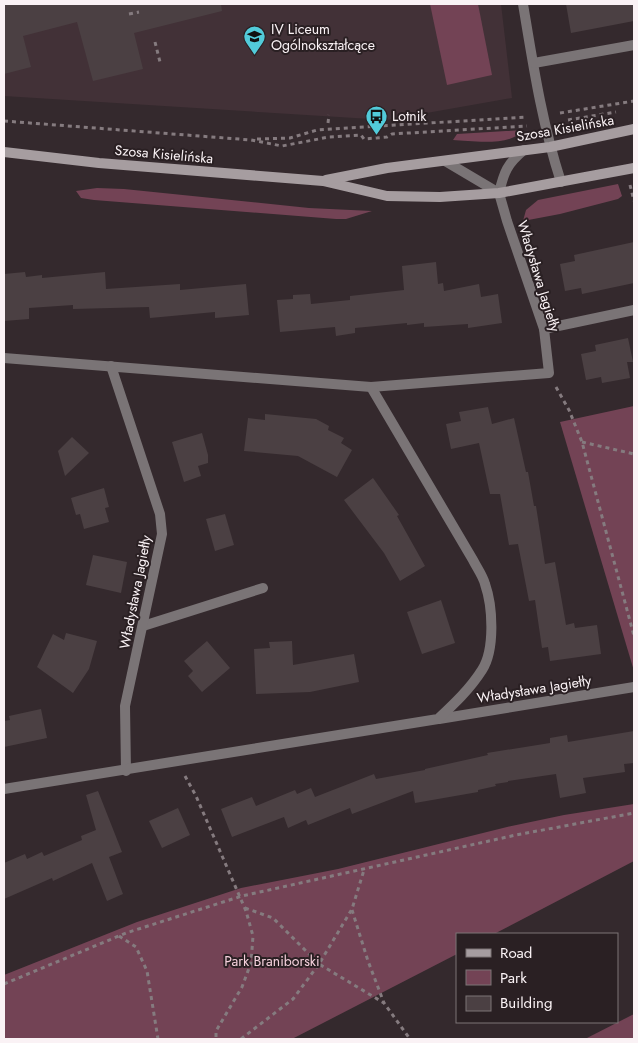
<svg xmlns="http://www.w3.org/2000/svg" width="638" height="1043" font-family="Jost,sans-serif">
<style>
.built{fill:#423137}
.green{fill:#734355}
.building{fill:#4b4043}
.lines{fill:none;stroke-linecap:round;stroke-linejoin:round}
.path{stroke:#857b7f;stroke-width:3;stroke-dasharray:4 4;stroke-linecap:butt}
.lane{stroke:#7a7476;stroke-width:10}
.street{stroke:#7a7476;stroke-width:10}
.secondary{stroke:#a69da0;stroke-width:10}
.labels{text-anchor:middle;stroke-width:4;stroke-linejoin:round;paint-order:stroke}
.poi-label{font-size:14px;fill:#faf2f5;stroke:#2a2023;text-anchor:start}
.street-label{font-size:14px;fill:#faf2f5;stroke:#2a2023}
.park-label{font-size:14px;fill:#f5d0dc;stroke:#2a2023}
</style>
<rect width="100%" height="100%" fill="#34292d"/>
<!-- built -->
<path class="built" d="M4,4H501L512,98L387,120L4,96Z"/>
<!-- green -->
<g class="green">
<path d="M430,4H478L492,75L447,85Z"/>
<path d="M523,130C511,147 472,141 453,140L457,134Z"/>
<path d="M618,184L622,196L618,199L560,214L523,221L526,210L538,200Z"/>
<path d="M97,188L124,189L309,208L372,211L346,219H336L94,200L81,198L76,191Z"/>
<path d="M634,406V671L560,422Z"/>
<path d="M634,804V861L494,934H457V954L292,1039H4V975L137,922L241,888L338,869L507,827L564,815Z"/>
<path d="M634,1014V1039H585Z"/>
</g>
<!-- building -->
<g class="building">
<path d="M4,4H221L222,11L134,33L143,69L93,81L77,22L23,36L31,67L4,74Z"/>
<path d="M566,4H634V21L571,33Z"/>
<path d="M634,242V283L582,294L581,288L565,291L560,264L575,261L574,255Z"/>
<path d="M436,262L438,284L443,283L444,291L479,284L481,297L498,294L502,323L468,328V324L424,327V323L407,325V323L355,328V333L336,336L335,327L280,332L277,300L293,299V295L310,294L311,304L350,300V296L404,290L402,266Z"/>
<path d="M25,272L26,277L42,275V278L105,272L106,289L180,284V290L246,284L249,315L215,318V312L150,318L149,307L73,309V305L29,308V319L4,321V274Z"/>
<path d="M628,338L633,362H627L630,378L602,383L601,377L586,380L581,354L596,351L595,345Z"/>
<path d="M488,407L492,424L514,418L526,472H528L534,506H536L545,564L555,562L566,625L574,623L575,628L597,625L601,654L550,661L548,647L542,648L535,600L529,601L518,544L509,545L500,494H490L479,443L451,449L446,424L461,421L459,412Z"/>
<path d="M265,414L316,419L329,426L328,430L344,438L341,443L352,450L337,477L298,456L244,451L248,418L265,420Z"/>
<path d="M202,433L208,455V463L198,466L201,476L184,482L172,442Z"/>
<path d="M72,437L89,453L65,476L58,451Z"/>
<path d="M373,478L399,515L397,516L425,566L400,581L384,553L344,500Z"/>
<path d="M104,488L109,507L105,508L109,522L84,529L80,514L76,515L71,498Z"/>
<path d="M225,514L234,545L215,551L206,519Z"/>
<path d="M93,555L127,562L121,593L86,585Z"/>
<path d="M441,600L455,643L422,654L407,612Z"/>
<path d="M66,633L97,641L89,669L73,693L37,667L53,634L64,640Z"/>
<path d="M207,641L230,668L202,692L188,676L193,671L184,661Z"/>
<path d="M292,641L293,665L354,654L359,682L310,692L256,694L254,649L270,648L269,642Z"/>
<path d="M41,709L47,738L4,747V721L10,720L9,716Z"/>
<path d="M634,731V763L624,764L625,772L583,778L586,793L560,798L556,774L508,781V782L495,784L496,786L478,790V792L415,803L413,791L352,814L350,808L308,825L306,820L288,828L284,817L232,837L221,809L252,797L256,806L295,790L297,794L311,788L315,797L374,774L376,779L425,770V769L488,755L487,753L550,743V738L567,735L568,742Z"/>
<path d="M98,791L122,852L109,857L123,894L107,901L92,863L53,881L52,878L4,899V863L25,854L27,859L42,852L44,856L82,840L81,836L96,830L86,795Z"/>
<path d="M178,808L190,835L162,848L149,821Z"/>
</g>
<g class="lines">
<!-- path -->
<g class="path">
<path d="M129,14L139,12"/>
<path d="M155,42L160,62"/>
<path d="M560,113L634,101"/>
<path d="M568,120L616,112"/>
<path d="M4,121L251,140L282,146L329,137L361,135L364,139L387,137L392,134L527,126"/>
<path d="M328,123L329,115"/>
<path d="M257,139L290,138L317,130L526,117"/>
<path d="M630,185L634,201"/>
<path d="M556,387L569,410L582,442L634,636"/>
<path d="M582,442L634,454"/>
<path d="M185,776L196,796L246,911L253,936L251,963L242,987L216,1031V1039"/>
<path d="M245,908L273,918L319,964L384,1003L410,1039"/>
<path d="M352,910L368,961L384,1003"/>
<path d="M119,936L136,947L147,971L158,1039"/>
<path d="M4,984L126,933L242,896L516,835L634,813"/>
<path d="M241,1039L293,999L319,964L352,909L364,870"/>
</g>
<!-- lane -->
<g class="lane">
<path d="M523,4C533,64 542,124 561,182"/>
<path d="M534,63L634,45"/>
<path d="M143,626L263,588"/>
</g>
<!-- street -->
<g class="street">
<path d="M499,193C504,172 507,164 524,150"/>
<path d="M544,329L634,310"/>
<path d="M4,358L371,387L549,373L544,329L507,221L499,193L445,161"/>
<path d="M111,366L160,514L162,534L125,706L126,771"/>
<path d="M439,719L634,687"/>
<path d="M4,789L438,719C454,704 470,689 482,670C495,650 493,607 485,584C483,576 477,568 473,560L371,387"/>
</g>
<!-- secondary -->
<g class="secondary">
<path d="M4,152L99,163L323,181L387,196L440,197L499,193L634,168"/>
<path d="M326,180L387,168L550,147L634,129"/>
</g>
</g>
<!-- icons -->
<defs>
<symbol id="school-pin" viewBox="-11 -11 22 30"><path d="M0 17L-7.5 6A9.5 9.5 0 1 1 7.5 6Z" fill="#52cbda" stroke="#2a2023"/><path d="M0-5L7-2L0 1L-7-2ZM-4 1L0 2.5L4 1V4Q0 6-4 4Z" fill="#111"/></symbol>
<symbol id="bus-pin" viewBox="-11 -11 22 30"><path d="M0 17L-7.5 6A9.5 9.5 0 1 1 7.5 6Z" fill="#52cbda" stroke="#2a2023"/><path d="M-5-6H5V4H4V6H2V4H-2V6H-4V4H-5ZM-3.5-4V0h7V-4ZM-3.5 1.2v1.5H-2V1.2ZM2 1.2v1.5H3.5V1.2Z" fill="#111"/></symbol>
</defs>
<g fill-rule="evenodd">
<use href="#school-pin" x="242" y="24" width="25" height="34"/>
<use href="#bus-pin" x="364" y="104" width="25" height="34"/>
</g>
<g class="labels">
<!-- poi labels -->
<g class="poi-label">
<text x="271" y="34">IV Liceum<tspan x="271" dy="16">Ogólnokształcące</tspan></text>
<text x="392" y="121">Lotnik</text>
</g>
<!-- street labels -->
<g class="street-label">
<text transform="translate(565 128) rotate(-10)" y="5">Szosa Kisielińska</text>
<text transform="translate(164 154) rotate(5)" y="5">Szosa Kisielińska</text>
<text transform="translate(539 276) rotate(73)" y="5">Władysława Jagiełły</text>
<text transform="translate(135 592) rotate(-79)" y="5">Władysława Jagiełły</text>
<text transform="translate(534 689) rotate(-9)" y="5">Władysława Jagiełły</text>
</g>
<!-- park labels -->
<g class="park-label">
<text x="272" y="966">Park Braniborski</text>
</g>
</g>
<!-- border -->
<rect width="638" height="1043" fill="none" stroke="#faf2f5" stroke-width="10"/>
<!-- legend -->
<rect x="456" y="933" width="162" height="90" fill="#2a2023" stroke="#7d7477"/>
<rect x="466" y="949" width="25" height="8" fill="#a69da0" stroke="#7d7477"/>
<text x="500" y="958" font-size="15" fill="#faf2f5">Road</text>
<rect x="466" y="970" width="25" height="15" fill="#734355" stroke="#7d7477"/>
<text x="500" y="983" font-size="15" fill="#faf2f5">Park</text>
<rect x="466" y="996" width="25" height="15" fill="#4b4043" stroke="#7d7477"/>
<text x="500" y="1008" font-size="15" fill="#faf2f5">Building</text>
</svg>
